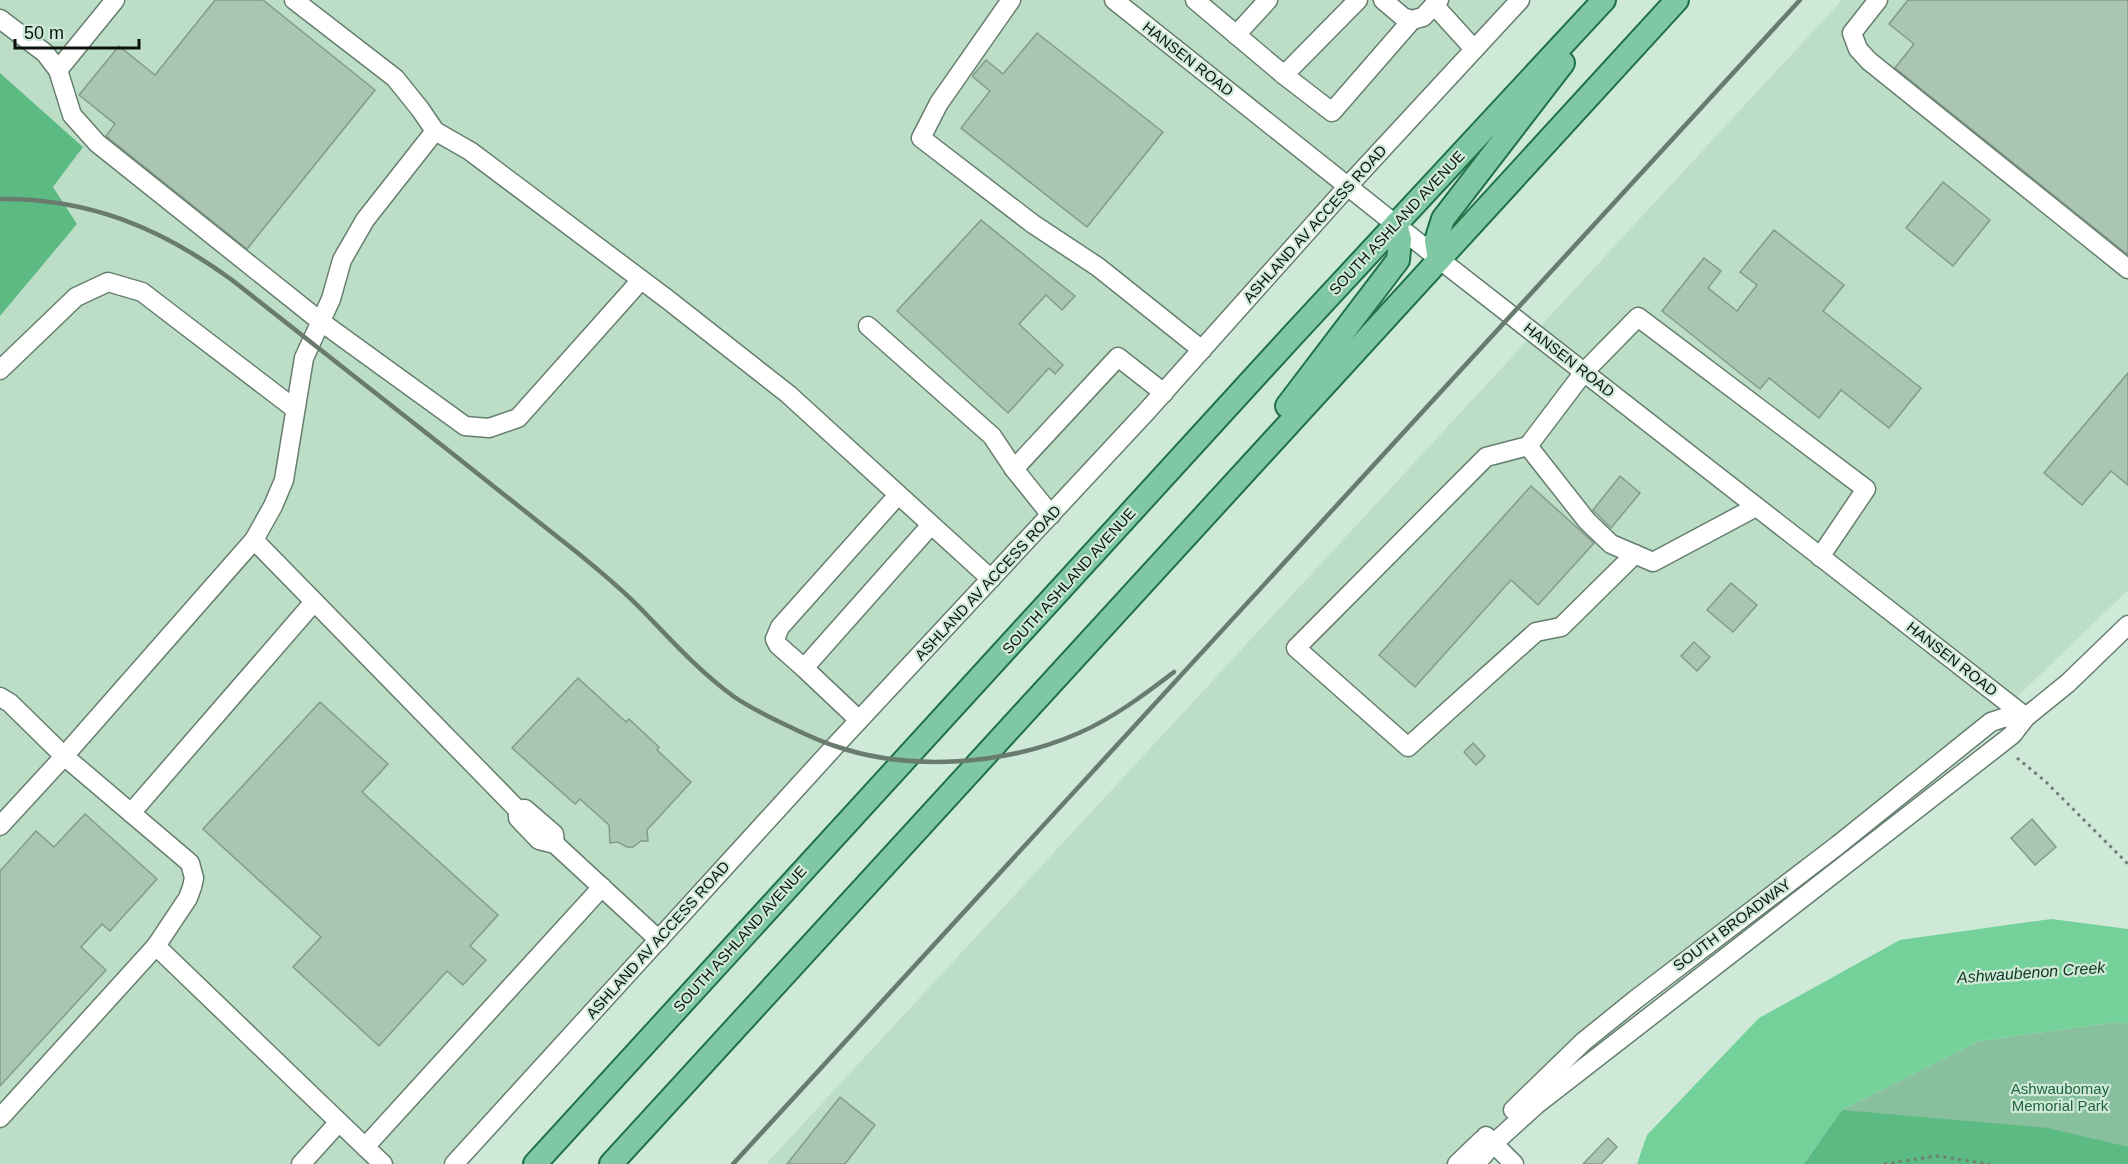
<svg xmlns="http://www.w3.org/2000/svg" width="2128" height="1164" font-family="Helvetica,sans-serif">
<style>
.built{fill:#bcdec7}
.green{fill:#88bf9c}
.forest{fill:#5cba83}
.water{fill:#73d199}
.building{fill:#abc5b3;stroke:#829b8a;stroke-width:1.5}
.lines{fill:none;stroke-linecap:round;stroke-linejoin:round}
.minor-casing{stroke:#667e6e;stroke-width:21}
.major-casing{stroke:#1f7147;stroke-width:26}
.path{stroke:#6d7f73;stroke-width:3;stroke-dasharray:3 4.5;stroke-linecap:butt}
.minor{stroke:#fff;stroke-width:18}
.major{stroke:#80c8a3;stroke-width:22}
.rail{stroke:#697b6f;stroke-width:4.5}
.labels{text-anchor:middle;stroke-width:4.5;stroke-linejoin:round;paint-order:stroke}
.street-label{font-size:15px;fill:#0a130d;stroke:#cee9d7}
.park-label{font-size:15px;fill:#20643f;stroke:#cee9d7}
.water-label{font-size:16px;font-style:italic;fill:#0f3721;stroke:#cee9d7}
</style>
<rect width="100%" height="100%" fill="#cee9d7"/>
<!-- built -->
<g class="built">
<path d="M0,0H1519L454,1164H0V316L77,224L53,187L83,147L0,73Z"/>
<path d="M1842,0H2128V590L1991,722L1518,1106L1457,1164H766Z"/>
</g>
<!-- green -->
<path class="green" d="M2117,1022L2128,1024V1164H1803L1842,1110L1979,1041Z"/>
<!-- forest -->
<g class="forest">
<path d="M0,73L83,147L53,187L77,224L0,316Z"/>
<path d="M1842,1110L2048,1128L2128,1147V1164H1804Z"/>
</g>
<!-- water -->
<path class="water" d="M2051,919L2128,929V1024L2117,1022L1979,1041L1842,1110L1803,1164H1637L1647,1135L1759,1018L1900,940Z"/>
<!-- building -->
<g class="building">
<path d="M215,0H263L375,90L247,249L106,136L115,124L79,95L119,46L155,75Z"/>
<path d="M1908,0H2128V255L1895,68L1914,44L1889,24Z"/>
<path d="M1037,33L1163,132L1087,227L961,128L990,91L973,77V75L986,60L1003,74Z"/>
<path d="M1943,182L1990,220L1953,266L1906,228Z"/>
<path d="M981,220L1075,296L1062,310L1046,295L1019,324L1063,365L1055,374L1049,368L1008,413L897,311Z"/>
<path d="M1774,230L1844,285L1823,311L1921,388L1889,428L1841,390L1819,418L1769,378L1760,389L1662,311L1704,258L1721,271L1708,288L1737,311L1757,285L1740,272Z"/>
<path d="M2128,373V485L2111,471L2082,505L2044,473Z"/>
<path d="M1620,476L1640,493L1611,528L1593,510Z"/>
<path d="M1531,486L1594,543L1538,605L1511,580L1415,687L1379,655Z"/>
<path d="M1731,583L1757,605L1733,632L1707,610Z"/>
<path d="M1694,642L1710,657L1697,671L1681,656Z"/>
<path d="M578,678L626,722L629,719L659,747L657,750L691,782L647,830L648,841H641L633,847H627L618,842L610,843L609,825L580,799L575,804L512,748Z"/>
<path d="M320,702L388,764L362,792L498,915L470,946L486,960L463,985L447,971L379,1046L293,967L321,937L203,829Z"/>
<path d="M1473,743L1485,756L1476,765L1464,752Z"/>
<path d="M85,814L157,879L110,931L102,924L81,947L106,970L0,1086V871L36,831L54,847Z"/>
<path d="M2032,819L2056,847L2035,865L2011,838Z"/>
<path d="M840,1097L875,1125L845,1164H787Z"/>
<path d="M1608,1138L1617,1147L1601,1164H1583Z"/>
</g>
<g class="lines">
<defs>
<g id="minor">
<path d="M294,0L395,78L420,109L435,131"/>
<path d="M1011,0L939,103L921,138L1033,224L1098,267L1202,350"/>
<path d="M1114,0L1439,259L2026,717"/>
<path d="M1195,0L1284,75L1358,0"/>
<path d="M1383,0L1403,17L1412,20L1423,17L1439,0"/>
<path d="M1878,0L1852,33L1858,49L1869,61L2128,269"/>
<path d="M1434,5L1474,49"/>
<path d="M0,19L45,53L58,70L72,115L97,143L320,321L465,426L489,428L518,418L641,280"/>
<path d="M1236,35L1268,0"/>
<path d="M58,70L115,0"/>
<path d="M1284,75L1332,112L1412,20"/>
<path d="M868,326L992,436L1014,469L1051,515"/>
<path d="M0,370L76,297L108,282L142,292L295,409"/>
<path d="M1528,446L1486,457L1296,648L1408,747L1536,632L1561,627L1635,554"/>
<path d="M1014,469L1118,357L1164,393"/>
<path d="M1756,507L1653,562L1611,544L1587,521L1528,446L1584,372L1638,317L1866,489L1820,557"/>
<path d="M804,668L778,645L775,639L780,627L898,495"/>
<path d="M0,697L10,703L64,756L190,863L194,878L192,887L188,898L156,946"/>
<path d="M859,720L804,668L931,525"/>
<path d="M518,810L254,540L273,506L284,480L304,358L331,299L342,260L365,220L435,131L470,151L667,299L788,394L991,579"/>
<path d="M131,813L314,602"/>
<path d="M0,826L58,763L254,540"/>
<path d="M555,844L554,834L525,809L518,810V818L539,840L555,844L659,940"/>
<path d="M1513,1110L1583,1042L1635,1000L1838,845L1991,722L2003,718L2026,717"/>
<path d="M0,1118L156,946L339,1122L301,1164"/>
<path d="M339,1122L383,1164"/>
<path d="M1486,1136L1514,1164"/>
<path d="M365,1147L602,887"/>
<path d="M454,1164L835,746L1147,411L1348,186L1520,0"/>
<path d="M1457,1164L1482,1140"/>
<path d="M1476,1164L1494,1143L1536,1105L2012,735L2026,717L2068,683L2128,625"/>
</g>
<g id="major">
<path d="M1439,259L1436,241L1443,219L1563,63"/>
<path d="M1287,406L1398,260L1400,239L1396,224"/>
<path d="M535,1164L1294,334L1604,0"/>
<path d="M611,1164L1677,0"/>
</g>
</defs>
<!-- minor casing -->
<use href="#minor" class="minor-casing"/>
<!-- major casing -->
<use href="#major" class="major-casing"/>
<!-- path -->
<g class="path">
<path d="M2017,758L2045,781L2128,864"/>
<path d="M1884,1164L1937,1156L1990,1164"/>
</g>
<!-- minor -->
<use href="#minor" class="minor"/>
<!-- major -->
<use href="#major" class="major"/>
<!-- rail -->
<g class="rail">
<path d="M0,199C89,198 161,228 232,280C347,371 464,462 579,554C601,572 623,590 642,610C672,641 699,671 733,696C750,708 769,717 788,726C803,733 819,741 835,746C910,772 1006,765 1079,733C1113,718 1144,695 1174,672"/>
<path d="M733,1164L1800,0"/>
</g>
</g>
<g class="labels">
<!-- street labels -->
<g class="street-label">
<text transform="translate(1188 59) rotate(38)" y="5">HANSEN ROAD</text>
<text transform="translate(1397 223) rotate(-47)" y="5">SOUTH ASHLAND AVENUE</text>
<text transform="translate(1315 224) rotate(-48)" y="5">ASHLAND AV ACCESS ROAD</text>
<text transform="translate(1569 360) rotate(38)" y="5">HANSEN ROAD</text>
<text transform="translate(1069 581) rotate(-48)" y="5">SOUTH ASHLAND AVENUE</text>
<text transform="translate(988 583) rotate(-47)" y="5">ASHLAND AV ACCESS ROAD</text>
<text transform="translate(1952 659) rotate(38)" y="5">HANSEN ROAD</text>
<text transform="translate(1732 925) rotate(-37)" y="5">SOUTH BROADWAY</text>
<text transform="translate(740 939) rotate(-48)" y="5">SOUTH ASHLAND AVENUE</text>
<text transform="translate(658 940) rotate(-48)" y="5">ASHLAND AV ACCESS ROAD</text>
</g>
<!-- park labels -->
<g class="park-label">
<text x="2060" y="1094">Ashwaubomay<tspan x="2060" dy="17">Memorial Park</tspan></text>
</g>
<!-- water labels -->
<g class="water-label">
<text transform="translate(2031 972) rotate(-4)" y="6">Ashwaubenon Creek</text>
</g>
</g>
<!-- scale -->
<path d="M15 39v9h124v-9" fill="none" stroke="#0a130d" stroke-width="3"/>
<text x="24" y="39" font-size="18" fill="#0a130d" stroke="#cee9d7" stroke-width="4.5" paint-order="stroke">50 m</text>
</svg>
